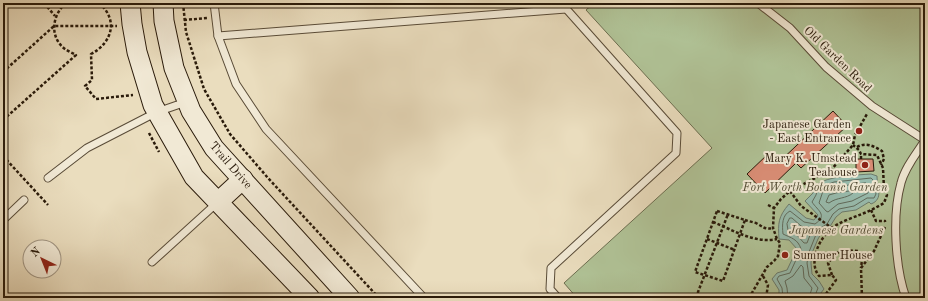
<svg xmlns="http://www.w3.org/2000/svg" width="928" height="301" font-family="'Old Standard TT',serif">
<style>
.green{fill:#b0c296;stroke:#6c6e50}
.water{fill:#98bcae;stroke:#6c7b6c}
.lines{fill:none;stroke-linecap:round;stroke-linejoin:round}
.shore{stroke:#606b5c;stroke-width:1}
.building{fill:#d98d75;stroke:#291a0a}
.lane-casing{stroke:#594b37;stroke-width:9}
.secondary-casing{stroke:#291a0a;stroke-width:21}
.path{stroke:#291a0a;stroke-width:2.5;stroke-dasharray:3 2;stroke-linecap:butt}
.lane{stroke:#f1e9d5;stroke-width:7}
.secondary{stroke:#f1e9d5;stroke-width:19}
.poi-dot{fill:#8f2418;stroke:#f1e9d5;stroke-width:1.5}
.labels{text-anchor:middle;stroke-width:4;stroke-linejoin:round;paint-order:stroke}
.street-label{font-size:12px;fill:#291a0a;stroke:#f1e9d5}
.poi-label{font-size:12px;fill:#291a0a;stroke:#f1e9d5;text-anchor:end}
.park-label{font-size:12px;font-style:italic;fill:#524c34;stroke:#f1e9d5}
</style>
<rect width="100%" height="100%" fill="#eaddbe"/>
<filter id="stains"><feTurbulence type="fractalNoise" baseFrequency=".005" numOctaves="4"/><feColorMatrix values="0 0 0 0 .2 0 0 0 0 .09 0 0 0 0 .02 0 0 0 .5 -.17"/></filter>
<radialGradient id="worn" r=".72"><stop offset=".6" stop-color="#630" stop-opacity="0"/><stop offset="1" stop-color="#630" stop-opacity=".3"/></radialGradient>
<!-- green -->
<path class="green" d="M594,3H925V298H577L564,283L712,148L586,10Z"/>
<!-- water -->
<path class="water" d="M871,174L877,176C877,187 884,199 871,204L869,202L856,210L842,212L836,217L829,228L822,232L818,239L812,253L811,263L812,274L819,281L824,289L817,298H779V290L772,279L777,273L787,270L797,249L789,240L779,239C778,223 778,217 789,204L806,218L814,220L818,215L805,201L813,193C813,190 813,187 816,185C827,176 857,175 871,174Z"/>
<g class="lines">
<!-- shore -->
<g class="shore">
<path d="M866,183L868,185V193L852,201L838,204L828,212L826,211L819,203L823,191L835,187Z"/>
<path d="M851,191L853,193C846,199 837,197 829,203L826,202L829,195L836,193Z"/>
<path d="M790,218H792L801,226L812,230L807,243H804L795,233L788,230L787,224Z"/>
<path d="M783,298L782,288L777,279L779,276L790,273L801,249C798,239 791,238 783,234C782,225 782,215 790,211L804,222L815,224C828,215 818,211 812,202L816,195L818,188L834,182L871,178L873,180L876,194L874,198H867L854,206L839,209L833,214L827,224L819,229L815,237L809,252L807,263L809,276L818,288L814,298"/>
<path d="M788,298L787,288L785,281L793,276L801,265L803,267L804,278L812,288L809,298"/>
</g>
</g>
<!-- building -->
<g class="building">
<path d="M833,111L847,126L801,168L796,163L765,193L747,174L768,154L777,164Z"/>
<path d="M856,159H873L874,171L856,172Z"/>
</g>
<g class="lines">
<defs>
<g id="lane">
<path d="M214,3L218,36L236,84L266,129L424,298"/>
<path d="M758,3L790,28L826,67L872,106L925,140"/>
<path d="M218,36L566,9"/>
<path d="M48,178L87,148L157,112L186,102"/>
<path d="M3,220L24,200"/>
<path d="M152,262L218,202"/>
<path d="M558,298L550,289L551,268L676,153L677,133L561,3"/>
<path d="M906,298C895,267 892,215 901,183C905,167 917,153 925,140"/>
</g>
<g id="secondary">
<path d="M130,3L132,24L137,52L153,105L194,177L310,298"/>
<path d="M163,3L164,21L174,68L191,111L214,148L350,298"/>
<path d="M218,202L243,179"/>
</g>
</defs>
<!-- lane casing -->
<use href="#lane" class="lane-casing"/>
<!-- secondary casing -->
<use href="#secondary" class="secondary-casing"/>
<!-- path -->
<g class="path">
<path d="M44,3L55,16"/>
<path d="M99,3C119,20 112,43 91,54L92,80L85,86L96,99L133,95"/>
<path d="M183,3L186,32L204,89L230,134L268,178L379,298"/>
<path d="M184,20L207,18"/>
<path d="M3,72L54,26H117"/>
<path d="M3,120L76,55C72,53 68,51 65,49C49,37 52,15 66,3"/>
<path d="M149,133L159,152"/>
<path d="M857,147C866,142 874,146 882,151L884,159L881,165"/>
<path d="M3,156L48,205"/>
<path d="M861,159V154"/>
<path d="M790,191L801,206L832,228"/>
<path d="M768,205L774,208"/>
<path d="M871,210L876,221H885V222"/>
<path d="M717,211L745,220L723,281L695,272Z"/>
<path d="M745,220C748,221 752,222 756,223C762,226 765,230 773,228"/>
<path d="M713,222C733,230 755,244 777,239"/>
<path d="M707,239L735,250"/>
<path d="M832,275L828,263L834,256L841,250L858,251L862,260L861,268"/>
<path d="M763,276L768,285L766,298"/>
<path d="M698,298V292L728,214"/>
<path d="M749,298L767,267L774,261L778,256L780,243L777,239L773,228L774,208L781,199L790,191L831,170L853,145L855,135L867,114"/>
<path d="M823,298L836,280L832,275L819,276C808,262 819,239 831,229C839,222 852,218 862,214C870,211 877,207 884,203L887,195L884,189L883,168L877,155L861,154L859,150L853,145"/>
<path d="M862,298L861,268L874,251L885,227"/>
</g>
<!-- lane -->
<use href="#lane" class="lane"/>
<!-- secondary -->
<use href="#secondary" class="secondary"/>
</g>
<!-- markers -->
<g class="poi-dot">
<circle cx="859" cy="131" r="4"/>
<circle cx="865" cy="165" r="4"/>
<circle cx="785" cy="255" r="4"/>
</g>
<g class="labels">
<!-- street labels -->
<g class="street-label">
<text transform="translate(838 59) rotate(44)" y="4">Old Garden Road</text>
<text transform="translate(231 165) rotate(49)" y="4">Trail Drive</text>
</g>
<!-- poi labels -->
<g class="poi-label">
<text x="851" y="128">Japanese Garden<tspan x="851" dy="14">- East Entrance</tspan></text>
<text x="857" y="162">Mary K. Umstead<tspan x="857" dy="14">Teahouse</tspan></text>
<text x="793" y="259" text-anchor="start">Summer House</text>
</g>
<!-- park labels -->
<g class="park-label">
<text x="815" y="191">Fort Worth Botanic Garden</text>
<text x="836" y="234">Japanese Gardens</text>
</g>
</g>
<!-- margin -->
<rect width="928" height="301" fill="none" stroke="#eaddbe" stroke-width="16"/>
<rect x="4" y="4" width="920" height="293" fill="none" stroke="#291a0a" stroke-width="2"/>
<rect x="8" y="8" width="912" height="285" fill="none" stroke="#291a0a"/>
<!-- north arrow -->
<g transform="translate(42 259) rotate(317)"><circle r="19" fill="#f1e9d5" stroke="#a19684"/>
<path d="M0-3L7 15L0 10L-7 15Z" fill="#8f2418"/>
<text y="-6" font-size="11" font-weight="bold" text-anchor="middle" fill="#291a0a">N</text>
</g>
<rect width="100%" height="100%" filter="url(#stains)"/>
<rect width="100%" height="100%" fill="url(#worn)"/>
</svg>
